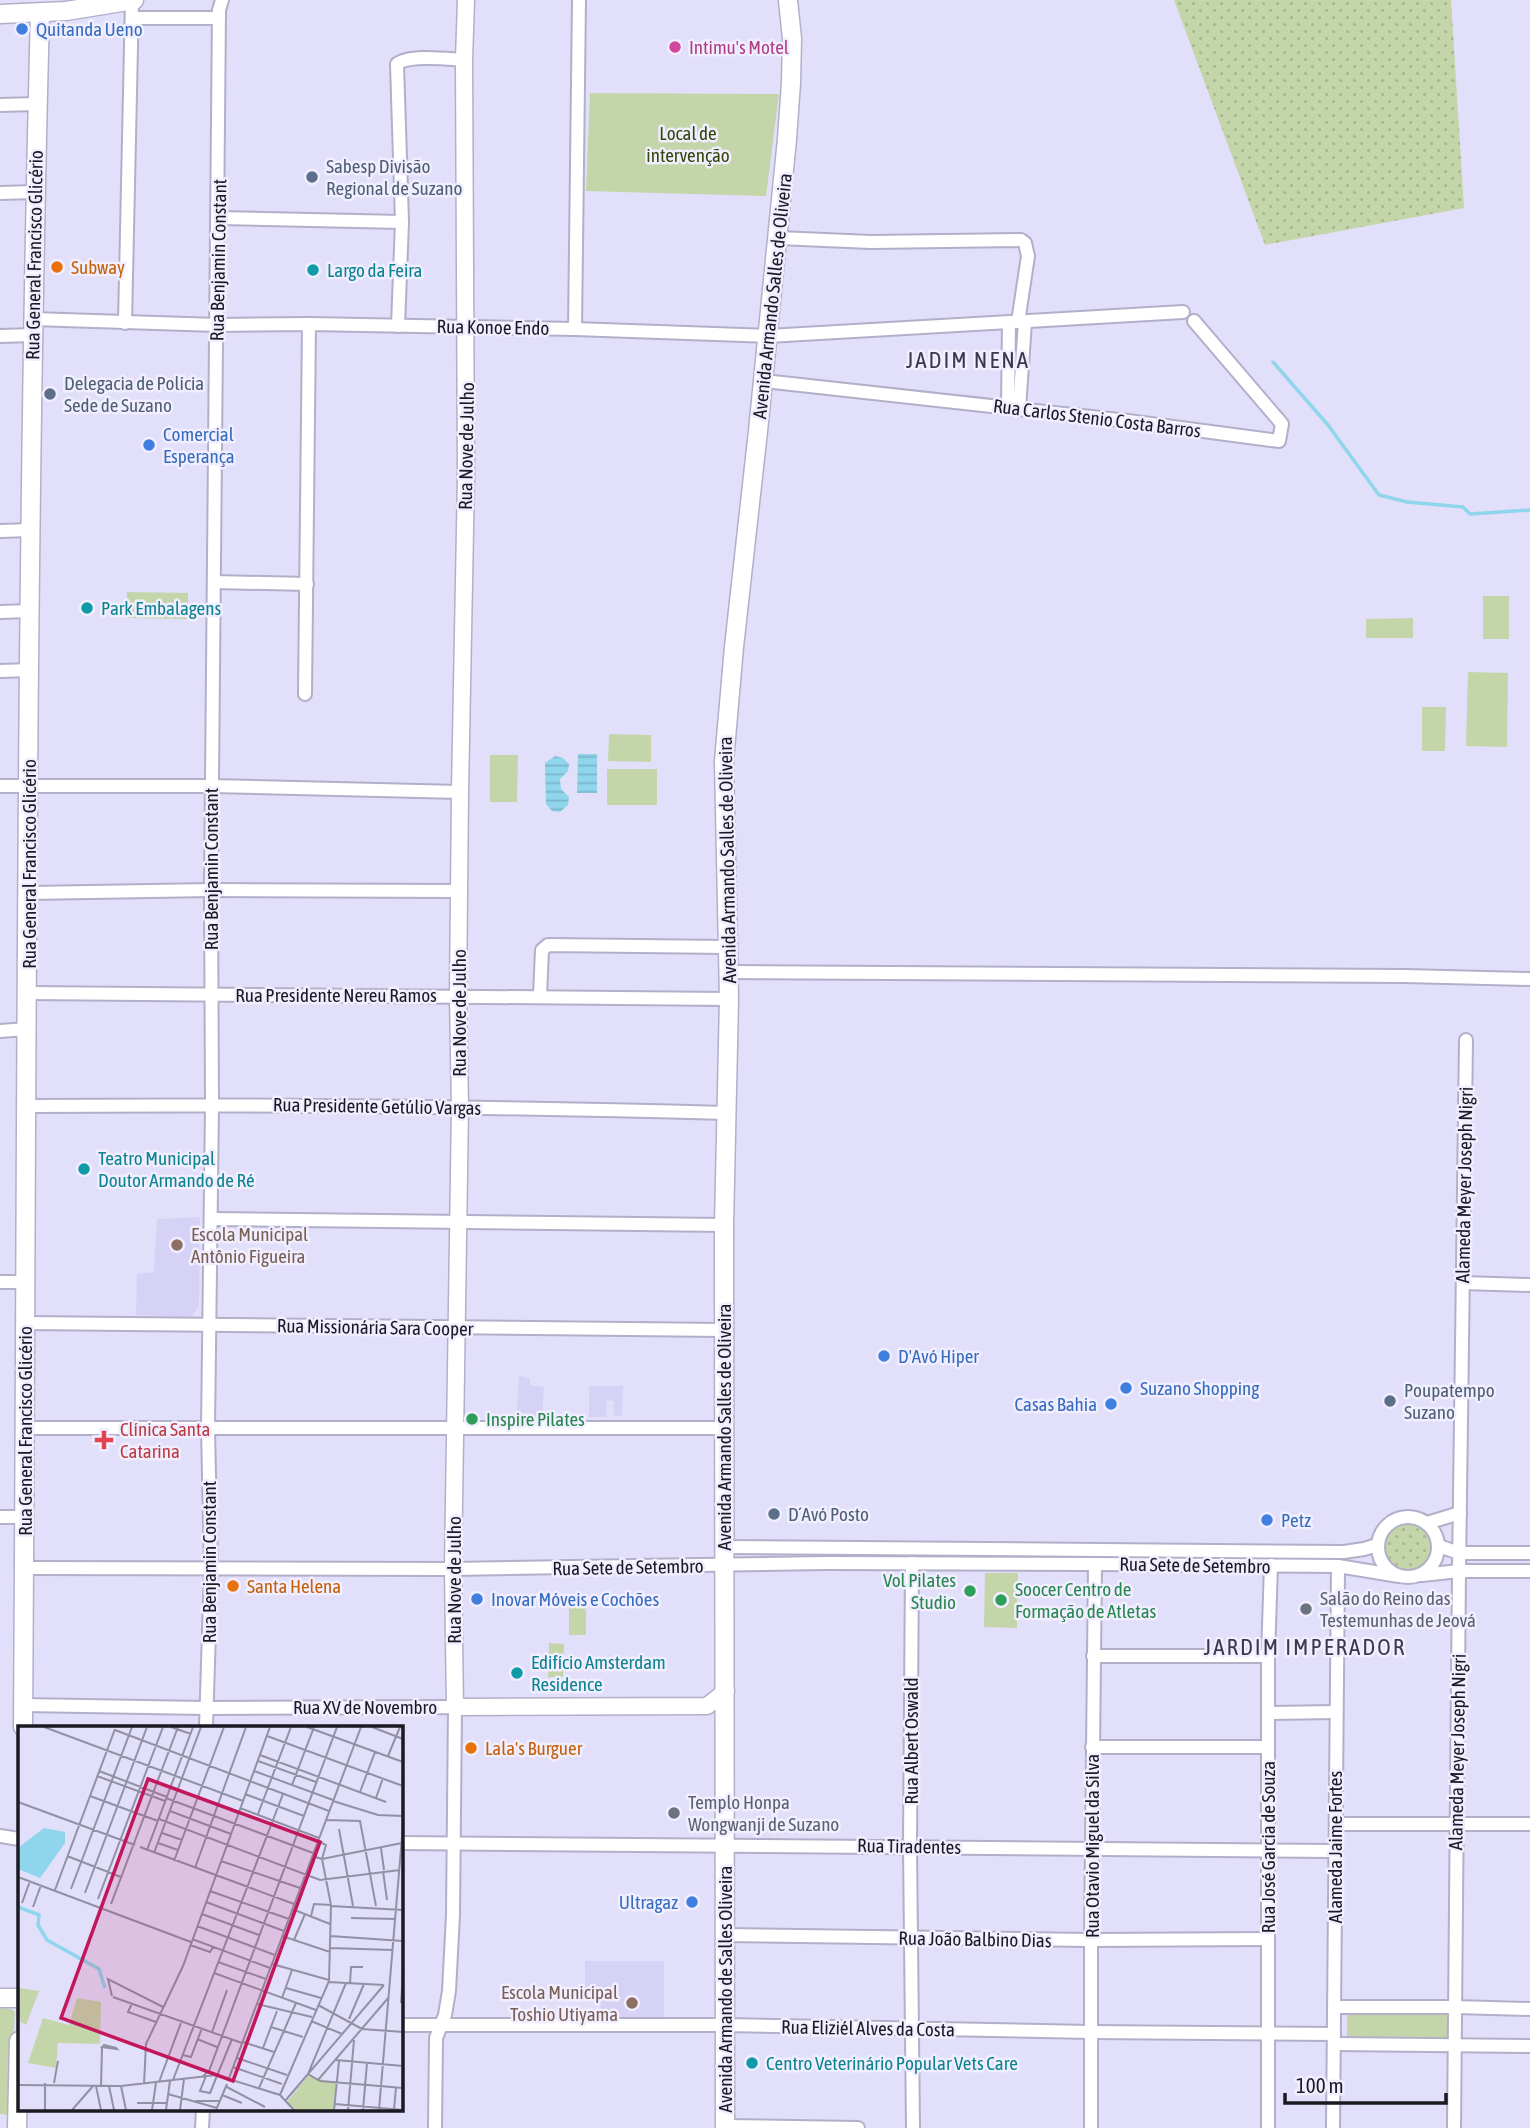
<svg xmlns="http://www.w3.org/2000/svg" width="1530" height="2128" font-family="'Asap Condensed',sans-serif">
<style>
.built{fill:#d6d2f5}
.park{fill:#c4d6a9}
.garden{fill:url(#garden-dots)}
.water{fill:url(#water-rules)}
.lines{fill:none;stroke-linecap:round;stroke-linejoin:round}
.stream{stroke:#8fd5eb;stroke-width:3.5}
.minor-casing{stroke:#b2afc9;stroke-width:16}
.tertiary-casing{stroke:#b2afc9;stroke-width:19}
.secondary-casing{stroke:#b2afc9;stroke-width:21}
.minor{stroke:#fff;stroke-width:12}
.tertiary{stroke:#fff;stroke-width:16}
.secondary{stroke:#fff;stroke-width:18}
.shop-dot{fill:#3f7fe0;stroke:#f0eeff;stroke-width:2.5}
.hotel-dot{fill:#d1479c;stroke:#f0eeff;stroke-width:2.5}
.service-dot{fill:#5c6f8a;stroke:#f0eeff;stroke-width:2.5}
.food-dot{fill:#e8710a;stroke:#f0eeff;stroke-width:2.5}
.culture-dot{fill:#0f9aa8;stroke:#f0eeff;stroke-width:2.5}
.education-dot{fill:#8d6e63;stroke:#f0eeff;stroke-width:2.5}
.leisure-dot{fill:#2e9e5b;stroke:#f0eeff;stroke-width:2.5}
.health-dot{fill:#e0444e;stroke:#f0eeff;stroke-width:2.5}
.worship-dot{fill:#6b7280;stroke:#f0eeff;stroke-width:2.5}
.labels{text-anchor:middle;stroke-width:5;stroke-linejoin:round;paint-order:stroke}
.shop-label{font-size:19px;fill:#366cbe;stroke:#f0eeff;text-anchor:start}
.hotel-label{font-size:19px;fill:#b23c85;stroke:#f0eeff;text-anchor:start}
.park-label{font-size:19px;fill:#344609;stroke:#f0eeff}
.service-label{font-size:19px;fill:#4e5e75;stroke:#f0eeff;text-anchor:start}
.street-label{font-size:19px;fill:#1b1a23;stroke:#f0eeff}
.food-label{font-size:19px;fill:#c56008;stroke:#f0eeff;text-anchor:start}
.culture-label{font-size:19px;fill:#0d838f;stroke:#f0eeff;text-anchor:start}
.education-label{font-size:19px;fill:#785e54;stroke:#f0eeff;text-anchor:start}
.leisure-label{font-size:19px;fill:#27864d;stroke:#f0eeff;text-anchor:start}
.health-label{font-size:19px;fill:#be3a42;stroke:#f0eeff;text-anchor:start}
.worship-label{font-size:19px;fill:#5b616d;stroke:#f0eeff;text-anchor:start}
.quarter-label{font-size:23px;letter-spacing:2px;fill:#3b384e;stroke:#f0eeff}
.inset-river{fill:none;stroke:#8fd5eb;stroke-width:3.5}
.inset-road{fill:none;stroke:#9290a5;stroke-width:2}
.view{fill:#c2185b;fill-opacity:0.15;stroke:#c2185b;stroke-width:3.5}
.inset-edge{fill:none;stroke:#1b1a23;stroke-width:3.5}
</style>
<defs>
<pattern id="garden-dots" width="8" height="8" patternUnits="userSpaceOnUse" patternTransform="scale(1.75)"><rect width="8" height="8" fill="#c4d6a9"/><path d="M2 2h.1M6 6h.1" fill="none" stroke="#a8b791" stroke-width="1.8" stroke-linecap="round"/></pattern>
<pattern id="water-rules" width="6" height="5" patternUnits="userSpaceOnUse" patternTransform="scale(1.75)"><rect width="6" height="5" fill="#8fd5eb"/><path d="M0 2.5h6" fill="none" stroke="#7bb6c9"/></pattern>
</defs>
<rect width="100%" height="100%" fill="#e2dffb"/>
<!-- built -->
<g class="built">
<path d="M200,1217L199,1307L191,1317L136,1315L137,1274L154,1272L157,1219Z"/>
<path d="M519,1376L530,1378V1385L544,1387L542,1422L516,1420Z"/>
<path d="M589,1386H623L622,1416L613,1415L614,1401L607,1400L606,1417H589Z"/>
<path d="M585,1961H664V2020L600,2018L601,1989L585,1988Z"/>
</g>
<!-- park -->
<g class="park">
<path d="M590,93L779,94L766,196L586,191Z"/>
<path d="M127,592L188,593V619L126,618Z"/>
<rect x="1483" y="596" width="26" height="43"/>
<path d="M1413,618V638H1366V619Z"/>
<path d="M1468,672L1508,673L1507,747L1466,746Z"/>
<path d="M1422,707H1446L1445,751H1422Z"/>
<path d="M609,734L651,735V762L608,761Z"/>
<path d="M490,755H518L517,802H490Z"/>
<rect x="607" y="769" width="50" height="36"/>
<path d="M985,1573H1018L1017,1628L984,1627Z"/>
<path d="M569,1598L586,1599V1635H569Z"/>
<path d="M549,1643L564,1644L563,1677H548Z"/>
<path d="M0,2008L11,2009L15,2012L8,2115L0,2114Z"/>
<path d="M1353,2012L1448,2013L1453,2021L1450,2041L1354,2042L1347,2038V2015Z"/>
</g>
<!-- garden -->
<g class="garden">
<path d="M1174,0H1451L1464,208L1265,245Z"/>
<circle cx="1408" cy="1547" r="26"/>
</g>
<!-- water -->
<g class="water">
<path d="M578,754H597V793H577Z"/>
<path d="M555,756L563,758L569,764L568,771L560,779L561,789L569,797L568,805L560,812L552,811L546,804L545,763Z"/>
</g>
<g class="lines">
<!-- stream -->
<path class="stream" d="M1273,362L1328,425L1379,495L1407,502L1463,507L1470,514L1530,510"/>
<defs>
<g id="minor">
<path d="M132,18H219"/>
<path d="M0,105L37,104"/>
<path d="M0,193L34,192"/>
<path d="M218,218L402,222"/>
<path d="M778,238L871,242L1021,240L1025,243L1028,256L1018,322"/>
<path d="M33,319L217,325L309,324L575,329L768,336L1183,312"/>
<path d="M125,323L132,0"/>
<path d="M398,326L402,222L397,64C409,54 448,59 464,60"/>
<path d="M575,329L579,0"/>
<path d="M0,336L33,335"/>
<path d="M764,381L1128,421L1279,441L1282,424L1194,321"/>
<path d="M1008,408L1009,323"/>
<path d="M1019,409L1025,322"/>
<path d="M0,531L31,530"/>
<path d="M214,582L307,584"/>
<path d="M0,612L30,611"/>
<path d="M0,671L30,670"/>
<path d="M305,694L309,324"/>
<path d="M0,786H211L460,792"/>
<path d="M28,893L211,890L459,891"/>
<path d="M728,972L1405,976L1530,979"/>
<path d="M28,993L729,999"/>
<path d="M540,996L542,950L548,945L728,947"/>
<path d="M0,1031L27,1029"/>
<path d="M27,1106C260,1104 493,1107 726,1113"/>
<path d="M211,1219L724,1225"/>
<path d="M0,1282H26"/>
<path d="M1463,1283L1530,1285"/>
<path d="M25,1323L724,1330"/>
<path d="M25,1428H724"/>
<circle cx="1408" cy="1547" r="30"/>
<path d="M0,1517H24"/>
<path d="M1427,1523L1460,1513"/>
<path d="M1439,1546L1459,1553H1530"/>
<path d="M725,1547L1344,1552L1364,1549L1377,1545"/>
<path d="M912,1563L910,1846L913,2128"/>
<path d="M24,1568L453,1569L827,1563L1095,1564L1338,1566L1399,1576"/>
<path d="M1422,1575L1459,1571H1530"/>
<path d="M1093,1656H1268"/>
<path d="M23,1705L206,1708L455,1707L453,1915L449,1991L445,2015L436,2038L435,2128"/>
<path d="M1268,1713L1336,1712"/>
<path d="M206,1727L211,1568L208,1429L212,1105L211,890L219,10L222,0"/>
<path d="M1092,1747H1268"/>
<path d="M1336,1824H1530"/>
<path d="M0,1836L19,1839"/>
<path d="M401,1843L1334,1851"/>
<path d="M725,1935L1091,1940L1267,1939"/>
<path d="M1335,2007H1455L1530,2009"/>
<path d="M401,2025H725L1091,2032L1334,2034"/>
<path d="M1334,2044L1530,2046"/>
<path d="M725,2126L858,2128"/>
<path d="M202,2128L203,2109"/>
<path d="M1091,2128V1940L1095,1564"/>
<path d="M1268,2128V1656L1271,1565"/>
<path d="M1333,2128L1338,1566"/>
<path d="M1454,2128L1459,1571L1466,1040"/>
</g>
<path id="tertiary" d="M466,0L464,60L466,476L460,792L458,996L460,1107L453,1569L455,1707L707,1706L726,1691"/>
<g id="secondary">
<path d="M0,14L66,11L134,0"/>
<path d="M23,1727C27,1156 25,584 40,13"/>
<path d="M0,1998H19"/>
<path d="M17,2128L19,2041"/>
<path d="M725,2128L724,1225L729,999L724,761L734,647L758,431L787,139L791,83L792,39L788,0"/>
</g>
</defs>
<!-- minor casing -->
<use href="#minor" class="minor-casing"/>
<!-- tertiary casing -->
<use href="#tertiary" class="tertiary-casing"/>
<!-- secondary casing -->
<use href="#secondary" class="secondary-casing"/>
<!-- minor -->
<use href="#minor" class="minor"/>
<!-- tertiary -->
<use href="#tertiary" class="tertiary"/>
<!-- secondary -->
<use href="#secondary" class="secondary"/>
</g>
<!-- markers -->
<g class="shop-dot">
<circle cx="22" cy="29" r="7"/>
<circle cx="149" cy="445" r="7"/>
<circle cx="884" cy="1356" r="7"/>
<circle cx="1126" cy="1388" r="7"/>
<circle cx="1111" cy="1404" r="7"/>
<circle cx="1267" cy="1520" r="7"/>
<circle cx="477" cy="1599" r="7"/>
<circle cx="692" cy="1902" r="7"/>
</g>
<circle class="hotel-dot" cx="675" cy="47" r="7"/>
<g class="service-dot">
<circle cx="312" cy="177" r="7"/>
<circle cx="50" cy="394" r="7"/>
<circle cx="1390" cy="1401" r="7"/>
<circle cx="774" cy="1514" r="7"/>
</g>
<g class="food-dot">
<circle cx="57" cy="267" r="7"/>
<circle cx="233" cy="1586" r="7"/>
<circle cx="471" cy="1748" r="7"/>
</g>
<g class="culture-dot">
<circle cx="313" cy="270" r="7"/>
<circle cx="87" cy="608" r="7"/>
<circle cx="84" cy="1169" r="7"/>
<circle cx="517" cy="1673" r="7"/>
<circle cx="752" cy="2063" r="7"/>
</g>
<g class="education-dot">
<circle cx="177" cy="1245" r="7"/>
<circle cx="632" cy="2003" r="7"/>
</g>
<g class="leisure-dot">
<circle cx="472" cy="1419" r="7"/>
<circle cx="970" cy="1591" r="7"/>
<circle cx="1001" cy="1600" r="7"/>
</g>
<path class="health-dot" d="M100.5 1429.5h7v7h7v7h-7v7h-7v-7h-7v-7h7z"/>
<g class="worship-dot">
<circle cx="1306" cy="1609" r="7"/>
<circle cx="674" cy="1813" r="7"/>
</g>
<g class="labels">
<!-- shop labels -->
<g class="shop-label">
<text x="36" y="36">Quitanda Ueno</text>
<text x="163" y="441">Comercial<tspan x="163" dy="22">Esperança</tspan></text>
<text x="898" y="1363">D'Avó Hiper</text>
<text x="1140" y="1395">Suzano Shopping</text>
<text x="1097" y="1411" text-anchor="end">Casas Bahia</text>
<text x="1281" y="1527">Petz</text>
<text x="491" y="1606">Inovar Móveis e Cochões</text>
<text x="678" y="1909" text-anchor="end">Ultragaz</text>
</g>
<!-- hotel labels -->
<g class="hotel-label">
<text x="689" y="54">Intimu's Motel</text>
</g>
<!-- park labels -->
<g class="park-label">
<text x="688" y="140">Local de<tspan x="688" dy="22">intervenção</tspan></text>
</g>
<!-- service labels -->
<g class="service-label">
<text x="326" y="173">Sabesp Divisão<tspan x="326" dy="22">Regional de Suzano</tspan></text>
<text x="64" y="390">Delegacia de Polícia<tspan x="64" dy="22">Sede de Suzano</tspan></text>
<text x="1404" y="1397">Poupatempo<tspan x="1404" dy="22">Suzano</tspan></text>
<text x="788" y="1521">D´Avó Posto</text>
</g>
<!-- street labels -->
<g class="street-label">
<text transform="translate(34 255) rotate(-89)" y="7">Rua General Francisco Glicério</text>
<text transform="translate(218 260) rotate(-89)" y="7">Rua Benjamin Constant</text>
<text transform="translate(772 296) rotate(-84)" y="7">Avenida Armando Salles de Oliveira</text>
<text transform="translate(493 327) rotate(1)" y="7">Rua Konoe Endo</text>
<text transform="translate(1097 418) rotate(7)" y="7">Rua Carlos Stenio Costa Barros</text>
<text transform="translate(466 446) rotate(-89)" y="7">Rua Nove de Julho</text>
<text transform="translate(727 860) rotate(-91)" y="7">Avenida Armando Salles de Oliveira</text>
<text transform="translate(29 864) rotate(-90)" y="7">Rua General Francisco Glicério</text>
<text transform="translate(211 869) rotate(-90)" y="7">Rua Benjamin Constant</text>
<text x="336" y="1002">Rua Presidente Nereu Ramos</text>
<text transform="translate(459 1013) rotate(-90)" y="7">Rua Nove de Julho</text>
<text transform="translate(377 1106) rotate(1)" y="7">Rua Presidente Getúlio Vargas</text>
<text transform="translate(1464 1185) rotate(-89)" y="7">Alameda Meyer Joseph Nigri</text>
<text transform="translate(375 1327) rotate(1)" y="7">Rua Missionária Sara Cooper</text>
<text transform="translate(724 1427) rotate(-90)" y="7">Avenida Armando Salles de Oliveira</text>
<text transform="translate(25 1431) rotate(-90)" y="7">Rua General Francisco Glicério</text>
<text transform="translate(209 1562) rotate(-90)" y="7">Rua Benjamin Constant</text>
<text transform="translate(1195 1565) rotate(1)" y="7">Rua Sete de Setembro</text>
<text transform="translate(628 1567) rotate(-1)" y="7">Rua Sete de Setembro</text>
<text transform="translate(454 1580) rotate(-90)" y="7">Rua Nove de Julho</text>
<text x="365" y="1714">Rua XV de Novembro</text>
<text transform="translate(911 1741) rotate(-90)" y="7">Rua Albert Oswald</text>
<text transform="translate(1457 1752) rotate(-89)" y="7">Alameda Meyer Joseph Nigri</text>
<text transform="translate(909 1846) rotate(1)" y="7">Rua Tiradentes</text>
<text transform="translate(1092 1846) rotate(-90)" y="7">Rua Otavio Miguel da Silva</text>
<text transform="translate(1268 1847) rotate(-90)" y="7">Rua José Garcia de Souza</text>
<text transform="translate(1335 1847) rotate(-90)" y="7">Alameda Jaime Fortes</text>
<text transform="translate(975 1939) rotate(1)" y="7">Rua João Balbino Dias</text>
<text transform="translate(725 1989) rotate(-90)" y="7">Avenida Armando de Salles Oliveira</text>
<text transform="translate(868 2028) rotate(1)" y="7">Rua Eliziél Alves da Costa</text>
</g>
<!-- food labels -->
<g class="food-label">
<text x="71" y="274">Subway</text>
<text x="247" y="1593">Santa Helena</text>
<text x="485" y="1755">Lala's Burguer</text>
</g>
<!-- culture labels -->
<g class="culture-label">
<text x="327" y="277">Largo da Feira</text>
<text x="101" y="615">Park Embalagens</text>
<text x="98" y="1165">Teatro Municipal<tspan x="98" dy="22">Doutor Armando de Ré</tspan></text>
<text x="531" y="1669">Edifício Amsterdam<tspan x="531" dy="22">Residence</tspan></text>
<text x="766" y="2070">Centro Veterinário Popular Vets Care</text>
</g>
<!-- education labels -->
<g class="education-label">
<text x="191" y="1241">Escola Municipal<tspan x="191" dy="22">Antônio Figueira</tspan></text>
<text x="618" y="1999" text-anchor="end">Escola Municipal<tspan x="618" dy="22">Toshio Utiyama</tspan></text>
</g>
<!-- leisure labels -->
<g class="leisure-label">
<text x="486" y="1426">Inspire Pilates</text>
<text x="956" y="1587" text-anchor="end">Vol Pilates<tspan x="956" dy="22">Studio</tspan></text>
<text x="1015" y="1596">Soocer Centro de<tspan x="1015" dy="22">Formação de Atletas</tspan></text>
</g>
<!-- health labels -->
<g class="health-label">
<text x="120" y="1436">Clínica Santa<tspan x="120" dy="22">Catarina</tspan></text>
</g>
<!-- worship labels -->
<g class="worship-label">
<text x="1320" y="1605">Salão do Reino das<tspan x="1320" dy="22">Testemunhas de Jeová</tspan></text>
<text x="688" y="1809">Templo Honpa<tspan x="688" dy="22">Wongwanji de Suzano</tspan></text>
</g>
<!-- quarter labels -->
<g class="quarter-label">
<text x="968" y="368">JADIM NENA</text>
<text x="1305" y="1655">JARDIM IMPERADOR</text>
</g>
</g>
<!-- overview -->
<g transform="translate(18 1726)">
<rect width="385" height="385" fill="#e2dffb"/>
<path d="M290,350L318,357L315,384H278L269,376Z" fill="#c4d6a9"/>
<path d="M0,262L21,265L8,299L0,294ZM59,272L83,276L82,318L40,317L38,342L10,337L25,292L51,299Z" fill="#c4d6a9"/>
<path d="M26,102L47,106V117L22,152L0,143V122Z" fill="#8fd5eb"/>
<path class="inset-river" d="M0,181L21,189L20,199L29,214L81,243L87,262"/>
<path class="inset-road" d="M26,1L225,75M153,1L173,8M289,1L385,36M354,1L385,13M97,4L311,85M249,10L385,60M242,29L368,76M370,30L382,1M240,35L298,56M81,45L149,71M236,45L315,74M79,50L147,75M274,59L296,1M160,64L220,87M342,66L357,26M227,68L286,90M72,70L140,95M148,72L295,127M358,72L365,52M315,75L360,89L385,90M0,76L117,119M222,82L301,112M152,85L213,108M240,88L273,1M141,93L302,154L382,144M308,94L342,95L358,180M321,103L335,180M144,107L164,114M140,117L160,124M122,121L276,178M363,122L366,144M129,124L175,1M136,127L183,1M49,130L103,151M294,130L304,133L384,117M156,135L206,1M203,135L282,162M177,142L228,1M365,145L369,174M0,151L173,216M53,163L114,1M37,164L97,3M192,165L271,193M67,167L129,1M80,173L145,1M188,176L266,205M4,177L12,155M93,178L160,1M313,180L385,184M15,181L23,159M274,183L312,198M184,188L241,209M293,190L296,178L313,179M333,192L378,193M179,200L257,229M264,210L312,226M312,210L385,215M174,213L252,242M276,214L287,188M172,219L192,226L195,221M312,222L375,224M200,236L248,253M254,238L311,254M196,247L298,284M310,256L366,259M328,257L290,348L302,355L385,362M332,258L333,241H345M268,262L303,272M94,270L90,253L145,281M95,271L224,317M264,272L274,244M114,277L110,286L138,296M383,277L385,247M239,278L294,291M300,279L344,303M331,293L346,258M293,295L324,308M253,301L285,311M344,303L385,306M194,306L209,264M179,313L199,321M225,316L256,326M86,319L98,322L99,323L84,321ZM245,322L259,285M165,329L173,331L184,302M219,332L269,349M318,334L385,340M215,341L264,358M185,350L191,345L319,1M188,350L182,365L192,367L214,313M211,352L343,1M155,354L265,68M300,354L371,271M141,356L164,294M27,357V384M36,357L40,335M126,358L128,318L165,240L252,1M0,359L103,360L198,349L262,369L276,384M78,360L83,384M83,360L84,321M91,360L96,384M103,360L108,384M207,360L247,381M241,362L278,277M150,368L199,382M204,369L224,377M262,369L311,255L313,179L304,133L308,119L300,115M177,375H202M267,375L366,259M119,377H149M317,378L385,384M54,384L75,360M134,384L138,357M148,384L152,355M162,384L166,353M198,384L209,358M316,384L321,335M330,384L336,314M345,384L349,337M361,384L385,99M376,384L378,362"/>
<path class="view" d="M130,53L302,116L215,355L43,292Z"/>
<rect width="385" height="385" class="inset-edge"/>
</g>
<!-- scale -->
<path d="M1285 2093v10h161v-10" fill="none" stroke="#1b1a23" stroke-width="3.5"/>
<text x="1296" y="2093" font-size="21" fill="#1b1a23" stroke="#f0eeff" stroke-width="5" paint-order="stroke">100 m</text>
</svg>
